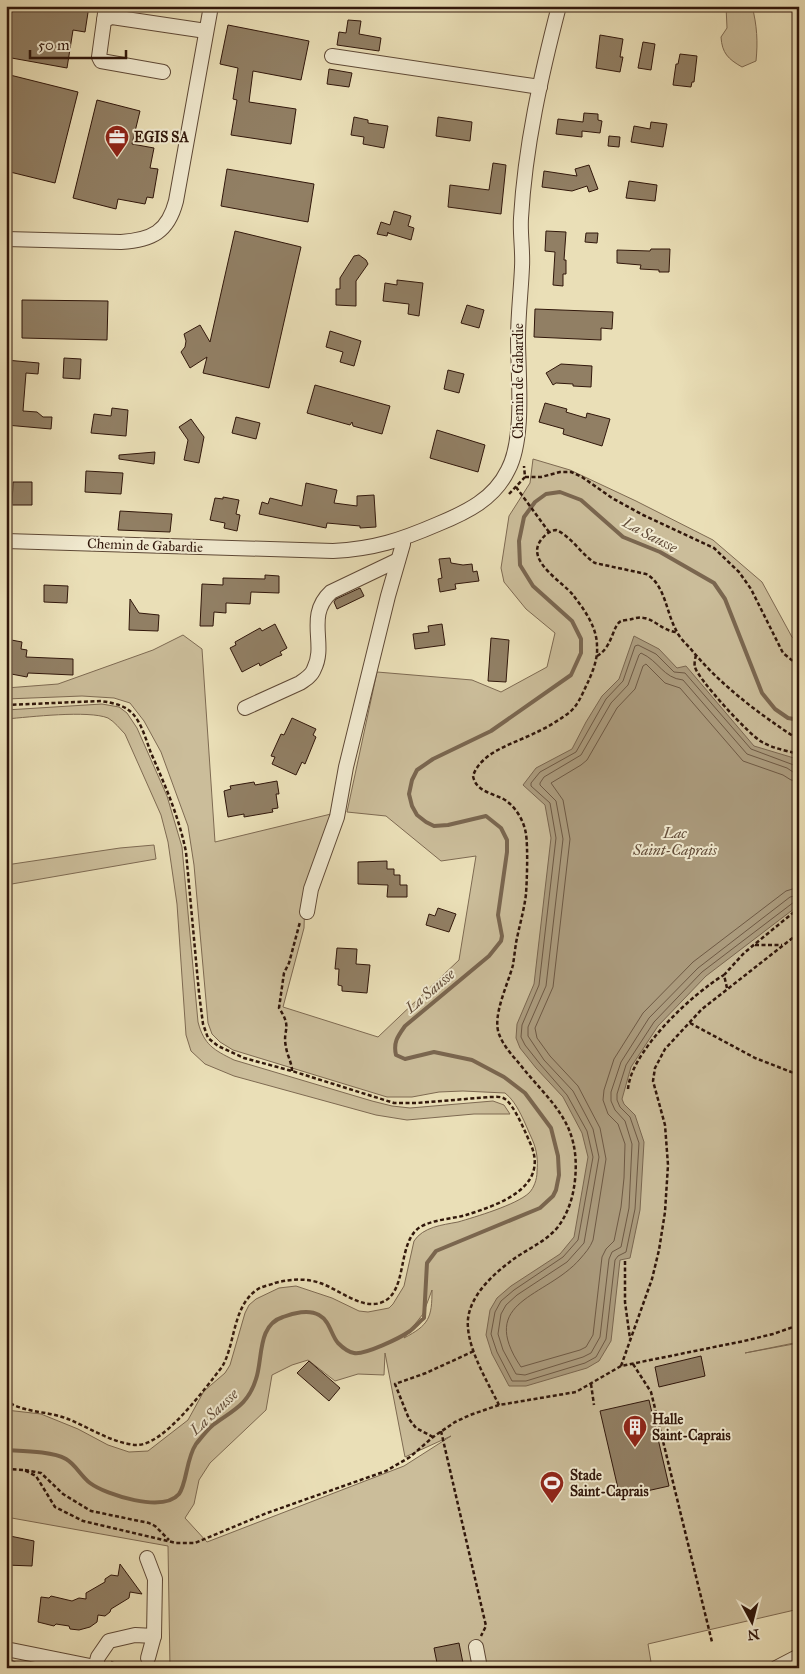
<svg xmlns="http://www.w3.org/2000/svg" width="805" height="1674" font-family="'IM FELL Great Primer',serif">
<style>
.green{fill:#cbbd9a;stroke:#7e6a52;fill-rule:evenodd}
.water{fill:#ab9b7d;stroke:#7a664f}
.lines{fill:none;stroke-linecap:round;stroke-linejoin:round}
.shore{stroke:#6e5944;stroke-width:1}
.stream{stroke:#7a664f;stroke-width:4}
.building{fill:#917f64;stroke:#31170b}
.minor-casing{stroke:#5f4936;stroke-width:16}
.path{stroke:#31170b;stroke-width:2.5;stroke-dasharray:4 2.5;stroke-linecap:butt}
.minor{stroke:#f1ead0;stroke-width:14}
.labels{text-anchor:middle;stroke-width:4;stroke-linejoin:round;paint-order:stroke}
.poi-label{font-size:14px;font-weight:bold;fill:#31170b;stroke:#f1ead0;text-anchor:start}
.street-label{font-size:14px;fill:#31170b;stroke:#f1ead0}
.water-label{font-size:15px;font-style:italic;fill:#624c39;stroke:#f1ead0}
</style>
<rect width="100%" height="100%" fill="#eadfb7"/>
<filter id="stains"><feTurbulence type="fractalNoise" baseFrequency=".004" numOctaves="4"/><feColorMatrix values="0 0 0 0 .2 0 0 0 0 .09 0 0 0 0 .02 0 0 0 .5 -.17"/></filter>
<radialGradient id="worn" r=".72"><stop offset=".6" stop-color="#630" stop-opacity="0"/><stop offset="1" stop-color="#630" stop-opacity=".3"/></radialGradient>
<!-- green -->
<g class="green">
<path d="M726,6H752C757,25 758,42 756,61L742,67C728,59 722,53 721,37L727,28Z"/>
<path d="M533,459L570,470L636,501L713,540L762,582L792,637L799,643V1342L745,1353L799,1343V1609L648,1644L651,1662L623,1668H170L168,1546L6,1517V1410L41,1414L78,1429L108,1445L129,1452L148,1451L188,1420L204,1391L225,1373L230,1365L245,1313L249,1305L256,1299L279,1288L296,1286L332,1298L359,1311L368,1312L389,1308L393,1304L404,1286L414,1241C423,1227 442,1225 458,1222C475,1217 516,1205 529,1193C534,1188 537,1179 537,1172C538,1160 537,1150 532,1139C525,1124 518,1103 505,1093L463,1091L439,1092L412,1097H387L233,1050L220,1042L212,1034L208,1023L194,865L188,826L161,752L144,721L130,703L114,698L82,696L6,699V688L58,684L153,650L183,635L202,649L215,842L331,814L305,895L304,928L283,1007L378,1037L459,960L476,856L441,861L386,816L347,812L377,672L472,680L501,692L547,667L555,633L526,609L504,582L501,568L509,516L530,483ZM432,1290C432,1318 429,1325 404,1338L423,1314ZM385,1353L405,1457L451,1436L404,1466L207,1542L185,1518L194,1504L199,1480L210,1463L266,1410L272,1375L292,1365L308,1360L335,1381L358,1374L384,1375Z"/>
<path d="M102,704L119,707L127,713L137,728L167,796L182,847L198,1022C204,1045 214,1050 234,1060L372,1101L392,1106L410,1108L493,1101L504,1105L510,1114H474L407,1120L376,1115L234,1076L205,1064L191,1051L186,1035L177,904L168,842L161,815L125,734C120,729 115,722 108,718C88,710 30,717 6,719V710Z"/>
<path d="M154,845L156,859L6,885V865L120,848Z"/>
</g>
<!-- water -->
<path class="water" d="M634,636L659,649L677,668L686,666L754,746L794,758L799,764V905L706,976L658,1026L631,1067L622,1099L624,1104L635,1115L644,1142L640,1210L630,1258L620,1260L611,1341L599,1361L587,1368L526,1386H509L492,1354L486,1335L490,1310L497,1298L511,1286L560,1254L574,1237L588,1157L582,1133L563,1097L536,1068L520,1048L516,1038L517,1024L534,984L551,838L545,805L523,785L536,768L572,749L586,722L602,696L619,679Z"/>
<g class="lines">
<!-- shore -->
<g class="shore">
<path d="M799,767L751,749L685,673L674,672L656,654L638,645L635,646L623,681L606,699L576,752L540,772L531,783V786L550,803L556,838L539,985L522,1025L521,1037L525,1045L540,1064L567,1095L587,1131L593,1157L578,1240L563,1257L514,1290L501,1301L495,1312L491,1334L497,1352L512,1381H526L585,1363L596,1357L606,1339L615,1260L618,1256L626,1252L635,1209L639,1143L630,1117L620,1107L617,1100V1094L626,1065L654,1022L702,972L794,902L799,901"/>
<path d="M799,773L793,772L787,768L747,754L683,680C663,678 659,661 641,653L639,655L628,685L611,703L581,755L544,777L540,783V785L556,801L563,839L546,986L528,1027V1036L544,1060L573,1091L593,1129L599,1157L584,1243L567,1262L517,1295L506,1305L501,1314L498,1334L503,1350L516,1374L525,1375L583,1357L591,1353L600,1337L609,1259L612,1252L621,1247L629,1208L632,1144L625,1121L615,1110L611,1101V1092L621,1062L649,1018L698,968L790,897L799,895"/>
<path d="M799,781L791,780L783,775L743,761L680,688L665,683L646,664L643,666L635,689L617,708L587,760L581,765L551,783L563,800L570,839L553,987L535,1028L537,1038L550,1056L578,1086L600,1128L606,1159L593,1240C590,1248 585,1253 580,1259C546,1298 476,1300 521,1367L580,1350L586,1347L593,1335L602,1257L606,1249L614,1241L621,1207L624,1178L625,1144L618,1124L608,1114L603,1100L604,1090L614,1059L643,1013L693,962L786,891L799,887"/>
</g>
<!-- stream -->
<path class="stream" d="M6,1450C22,1451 52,1451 66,1459C75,1464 81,1476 90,1483C106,1495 163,1513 179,1494C187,1483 186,1459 196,1444C201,1438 207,1430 213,1425C233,1410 248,1405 256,1379C263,1359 257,1325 283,1317C293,1313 309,1309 319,1315C330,1321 331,1335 338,1343C342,1347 348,1352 354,1353C365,1355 400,1338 410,1331C415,1327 419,1322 424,1318L427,1263L436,1251L540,1208L553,1196L556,1190L559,1175L558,1156L551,1128L525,1093L504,1077L472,1060L434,1052L405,1059L396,1055C393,1042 398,1036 405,1026L489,956L501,941L502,936L498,915L507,852V840L501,828L486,816L448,825L434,826L426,822L417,815L412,806L409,794L412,780L417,770L433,759L491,731L571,675L581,653V639L572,621L533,586L520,565L519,541L524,517L535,502L546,494L560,492L581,500L623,537L660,552L714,583L725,599L762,693L775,709L788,718L799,720"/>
</g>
<!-- building -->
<g class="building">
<path d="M6,6H89L85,32L73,30L67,68L6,57Z"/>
<path d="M348,20L361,21L359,34L381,38L379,51L337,45L339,32L346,33Z"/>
<path d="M228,25L309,41L301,80L253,71L249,102L296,109L291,144L231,135L237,100L233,99L238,68L220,64Z"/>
<path d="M600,35L623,39L620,57H623L620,72L596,68Z"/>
<path d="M643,42L655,44L651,70L638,68Z"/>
<path d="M680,54L697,56L694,82H692L691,87L673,85L676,64H678Z"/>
<path d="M329,69L352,73L349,87L327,84Z"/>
<path d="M6,74L78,92L55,183L6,171Z"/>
<path d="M97,100L140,111L132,144L154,148L150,168L158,169L153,198L147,197L145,204L118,199L116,209L73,198Z"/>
<path d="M584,113L598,114V120L602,121L600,133L582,131V137L556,134L558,119L583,122Z"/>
<path d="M354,117L368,120V123L388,126L384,148L363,144L364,137L351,135Z"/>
<path d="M438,117L472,122L470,141L436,136Z"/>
<path d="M651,122L667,124L663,147L631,142L634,126L650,129Z"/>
<path d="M609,136L620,137L619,147L608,146Z"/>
<path d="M493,163L506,165L501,214L448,207L450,185L489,190Z"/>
<path d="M589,165L598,189L589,192L587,186L572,191L542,187L544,171L577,176L575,169Z"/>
<path d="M227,169L314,184L308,222L221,206Z"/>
<path d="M629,181L657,185L655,201L626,198Z"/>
<path d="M394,211L411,216L408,226L414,228L411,240L388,233V232L387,236L377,234L381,222L390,225Z"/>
<path d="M235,231L301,247L269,388L203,373L207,357L190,368L181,352L185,347L186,341L184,334L200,325L210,342Z"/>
<path d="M546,231L566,232L564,260H566V274H563V286L553,285L555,252L545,251Z"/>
<path d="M586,233H598L597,243L585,242Z"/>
<path d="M651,249H670L669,272H659V270L640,269L641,265L617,263V250L650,251Z"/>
<path d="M359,255L366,260L368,264L356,281V306L336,305V289H340V278L354,256Z"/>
<path d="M397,280L423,283L419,316L408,314L409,304L383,301L385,283L397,285Z"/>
<path d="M22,300L108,301L107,340L22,338Z"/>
<path d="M467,305L484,310L479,328L461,323Z"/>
<path d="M535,309L613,312L612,329L601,328V340L534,337Z"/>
<path d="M330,331L361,341L354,366L340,362L343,352L326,347Z"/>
<path d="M64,358L81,359L80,379L63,378Z"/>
<path d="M6,360L39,363L38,374L26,373L23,411L37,412L43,417H52L51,429L6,425Z"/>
<path d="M561,364L592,366L591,387L573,386V384L556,383L553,385L546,373Z"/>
<path d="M448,370L464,374L459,393L444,389Z"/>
<path d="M315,385L390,406L382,434L353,426L352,422L350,425L307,413Z"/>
<path d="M545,403L567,409L566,412L586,418L587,413L610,419L602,446L563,434L564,429L539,422Z"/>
<path d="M112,408L128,410L126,436L91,433L94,414L111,416Z"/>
<path d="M236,417L260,423L256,439L232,433Z"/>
<path d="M191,419L204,437L199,463L184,460L188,440L179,427Z"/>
<path d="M437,430L485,445L478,472L430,458Z"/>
<path d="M155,452L154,464L119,459V455Z"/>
<path d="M86,471L123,473L121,494L85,492Z"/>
<path d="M13,482H32V505H12Z"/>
<path d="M306,483L337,490L334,503L357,506V496L374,495L376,527L360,528V526L327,523L326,528L259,514L262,502L268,504L270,498L302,506Z"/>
<path d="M223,497L239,500L236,514L240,515L237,531L224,528L225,523L210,520L215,498L223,499Z"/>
<path d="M120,511L172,514L170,532L118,530Z"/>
<path d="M450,558L451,563L463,565L472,564L473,572L477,571L479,581L455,584L456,589L440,592L438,579L442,578L439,559Z"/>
<path d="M265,575L279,576V593L251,592L250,604L226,603V613L214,612L213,626H200L202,584L223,585V578L265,579Z"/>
<path d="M44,585L68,586L67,603L44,602Z"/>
<path d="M360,588L364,596L337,609L334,602L336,599Z"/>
<path d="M130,599L139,613L159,615L158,631L129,630Z"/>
<path d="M275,624L287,648L280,652L282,655L277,657L260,666L259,663L242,672L230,648L236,645L235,642L251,633L260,628L262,631Z"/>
<path d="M442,624L445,645L415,649L413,634L429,632L428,626Z"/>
<path d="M491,638L509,640L506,682L488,681Z"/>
<path d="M6,639L22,642L21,649L27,650L26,657L73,659V675L28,673L27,677L6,673Z"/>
<path d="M292,718L316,729L313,735L316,737L305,764L302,762L296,775L272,764L275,757L271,756L281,734L284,735Z"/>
<path d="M277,781L279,794H276L278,808L272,809L273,812L244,817V814L228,817L224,791L231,789L230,786L254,782L255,785Z"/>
<path d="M387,861V869H394V875H400V885H407V897H387L388,885L358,884V862Z"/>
<path d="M438,908L456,914L449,932L426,925L429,914L435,916Z"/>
<path d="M337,948L357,949L356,964L370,965L367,993L342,991V986L338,985L339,969H335Z"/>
<path d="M701,1356L705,1376L659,1387L655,1367Z"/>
<path d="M309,1361L340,1388L329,1401L297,1373Z"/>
<path d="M649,1400L669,1486L620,1497L600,1411Z"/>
<path d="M10,1536L34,1541L32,1566L6,1565V1540Z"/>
<path d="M120,1564L142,1594L130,1592L129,1598L111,1609L110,1612L105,1616L98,1615L97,1622L90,1627L79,1630L70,1629L69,1626L56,1624L54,1626L38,1622L41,1597L49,1598L51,1596L72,1601L79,1598L86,1599V1593L105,1582V1579L111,1575L118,1576Z"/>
<path d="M459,1643L464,1668H438L434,1648Z"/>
</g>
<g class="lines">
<defs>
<g id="minor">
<path d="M106,6L99,57L101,61L163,72"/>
<path d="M104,20L112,17L206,31"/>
<path d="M332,56L540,87"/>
<path d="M6,239L121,242C152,240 168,232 176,201L211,6"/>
<path d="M6,541L333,551C374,549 401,540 438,524C467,512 494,499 508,470C525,438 518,376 518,339C518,315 521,291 522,267C523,251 520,234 521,218C525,147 541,75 559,6"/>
<path d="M245,708L300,683C306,679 312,675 314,669C327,644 305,616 331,592L398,560"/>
<path d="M307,912L311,889L337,817L346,767L388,596L403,544V539"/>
<path d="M147,1558L155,1579L154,1636L148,1658"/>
<path d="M476,1647L480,1668"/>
<path d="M6,1649L100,1668"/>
<path d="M6,1667L11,1668"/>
<path d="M95,1668L98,1657L109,1641L135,1635L154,1636"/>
<path d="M776,1668L799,1656"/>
</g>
</defs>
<!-- minor casing -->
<use href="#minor" class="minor-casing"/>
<!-- path -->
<g class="path">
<path d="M525,477H541L560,472H571L582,477L612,498L643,515L714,548L739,572L751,589L783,653L799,666"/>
<path d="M516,487L549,532"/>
<path d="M509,494L525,477L524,466"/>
<path d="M696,655C695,659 694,664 695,667C697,678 750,736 762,742C772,748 787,751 799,754"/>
<path d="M597,656C613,647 612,626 621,621C624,620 629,620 632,619C636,618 640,617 644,618C656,620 661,630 676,632"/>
<path d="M6,705L101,701C113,703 125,705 133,714C142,724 146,740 151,753C165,785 179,817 186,852L199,993L203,1024L208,1038L218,1046L244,1058L292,1071L394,1103H417L490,1097C495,1097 501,1096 505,1099C515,1106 526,1134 531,1145C549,1188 498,1205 466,1215C452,1219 436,1219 422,1226C395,1240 410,1294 380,1303C361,1309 338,1289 320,1283C306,1278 290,1279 275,1283C270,1285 263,1286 258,1289C232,1306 236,1343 222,1367C205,1388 164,1446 136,1445C112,1443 90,1428 68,1419C48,1411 25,1413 6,1401"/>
<path d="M755,945H782"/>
<path d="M727,988L724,975L744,953L794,912"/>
<path d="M690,1023L755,1058L799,1075"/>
<path d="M292,1071C292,1063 287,1055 286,1047C282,1029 293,1029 279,1008L284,973L289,963L300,922"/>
<path d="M628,1089C631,1051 692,994 724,975"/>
<path d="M625,1261V1302L630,1339"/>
<path d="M633,1364L651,1392L712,1642"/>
<path d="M621,1366L652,1279L659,1250L665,1212L668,1165L665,1125L653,1081L655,1068L665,1049L702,1009L799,933"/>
<path d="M591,1384L594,1405"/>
<path d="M499,1405C488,1383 470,1353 468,1328C465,1300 491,1276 511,1261C525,1250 544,1243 557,1228C568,1214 573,1198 575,1180C581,1121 550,1103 518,1062C511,1054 503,1045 499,1034C492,1016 508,984 513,965C514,958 515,950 516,943C519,927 524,911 526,894C527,880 528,848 526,834C524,821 516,807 505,800C493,793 476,792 473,776C481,751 516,743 537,732C548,727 561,719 570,712C579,704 583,692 588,682C593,671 598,658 597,646C597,627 584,609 573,595C563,582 525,561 541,540C545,535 549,531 556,530C571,536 581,554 595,563L646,574C665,584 666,612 676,630C679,637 685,643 690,648C720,685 759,714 799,740"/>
<path d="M441,1431L486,1626L481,1636"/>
<path d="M433,1437L416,1428L409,1419L395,1384L426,1373L474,1351"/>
<path d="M6,1469L24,1470L36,1476L55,1507L83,1521L176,1543H195L267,1513L386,1471L410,1457L433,1437L455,1422L470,1415L499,1405L576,1392L621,1366L744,1341L773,1334L799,1325"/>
<path d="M25,1470L41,1473L63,1494L91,1511L149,1523L155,1526L169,1540"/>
<path d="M111,1662L124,1668"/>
<path d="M756,1668L765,1663"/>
</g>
<!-- minor -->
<use href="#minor" class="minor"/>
</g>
<!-- icons -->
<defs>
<symbol id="office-pin" viewBox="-11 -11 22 30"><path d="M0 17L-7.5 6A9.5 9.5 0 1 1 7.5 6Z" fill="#8f2418" stroke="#f1ead0"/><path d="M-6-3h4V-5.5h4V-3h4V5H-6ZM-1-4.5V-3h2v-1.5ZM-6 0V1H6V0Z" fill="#fff"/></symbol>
<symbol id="building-pin" viewBox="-11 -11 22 30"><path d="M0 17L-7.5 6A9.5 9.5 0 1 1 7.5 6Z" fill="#8f2418" stroke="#f1ead0"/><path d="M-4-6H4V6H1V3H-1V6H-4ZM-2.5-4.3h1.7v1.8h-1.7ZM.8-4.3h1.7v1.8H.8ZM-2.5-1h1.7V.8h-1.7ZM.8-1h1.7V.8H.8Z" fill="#fff"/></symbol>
<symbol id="stadium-pin" viewBox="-11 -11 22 30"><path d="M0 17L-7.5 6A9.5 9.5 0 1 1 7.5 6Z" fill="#8f2418" stroke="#f1ead0"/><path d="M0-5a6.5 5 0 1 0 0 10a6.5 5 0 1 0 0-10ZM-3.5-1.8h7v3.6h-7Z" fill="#fff"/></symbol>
</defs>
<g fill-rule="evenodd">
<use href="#office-pin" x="103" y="123" width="28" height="38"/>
<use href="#building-pin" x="621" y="1413" width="28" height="38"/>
<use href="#stadium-pin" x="538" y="1469" width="28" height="38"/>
</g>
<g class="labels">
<!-- poi labels -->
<g class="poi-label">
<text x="134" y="142">EGIS SA</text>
<text x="652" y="1424">Halle<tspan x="652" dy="16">Saint-Caprais</tspan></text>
<text x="570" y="1480">Stade<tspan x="570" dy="16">Saint-Caprais</tspan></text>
</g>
<!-- street labels -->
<g class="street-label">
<text transform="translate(518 381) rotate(-90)" y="5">Chemin de Gabardie</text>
<text transform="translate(145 545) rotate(2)" y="5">Chemin de Gabardie</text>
</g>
<!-- water labels -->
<g class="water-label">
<text transform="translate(650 535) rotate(28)" y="5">La Sausse</text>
<text x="675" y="838">Lac<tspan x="675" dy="17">Saint-Caprais</tspan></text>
<text transform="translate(430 991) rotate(-40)" y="5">La Sausse</text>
<text transform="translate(214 1412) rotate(-43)" y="5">La Sausse</text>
</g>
</g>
<!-- margin -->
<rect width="805" height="1674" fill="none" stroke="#eadfb7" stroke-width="25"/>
<rect x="8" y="8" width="790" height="1659" fill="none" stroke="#31170b" stroke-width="2.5"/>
<rect x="12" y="12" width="780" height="1649" fill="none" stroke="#31170b"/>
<!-- north arrow -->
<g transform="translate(752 1622) rotate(173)" stroke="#f1ead0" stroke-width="4" paint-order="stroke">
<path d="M0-4L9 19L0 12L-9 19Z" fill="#31170b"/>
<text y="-8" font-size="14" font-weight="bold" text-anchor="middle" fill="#31170b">N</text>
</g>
<!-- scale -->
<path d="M30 50v8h96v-8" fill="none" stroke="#31170b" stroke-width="2.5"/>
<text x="38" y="50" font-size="15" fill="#31170b" stroke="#f1ead0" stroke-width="4" paint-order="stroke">50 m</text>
<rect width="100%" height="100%" filter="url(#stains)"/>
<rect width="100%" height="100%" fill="url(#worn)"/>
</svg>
